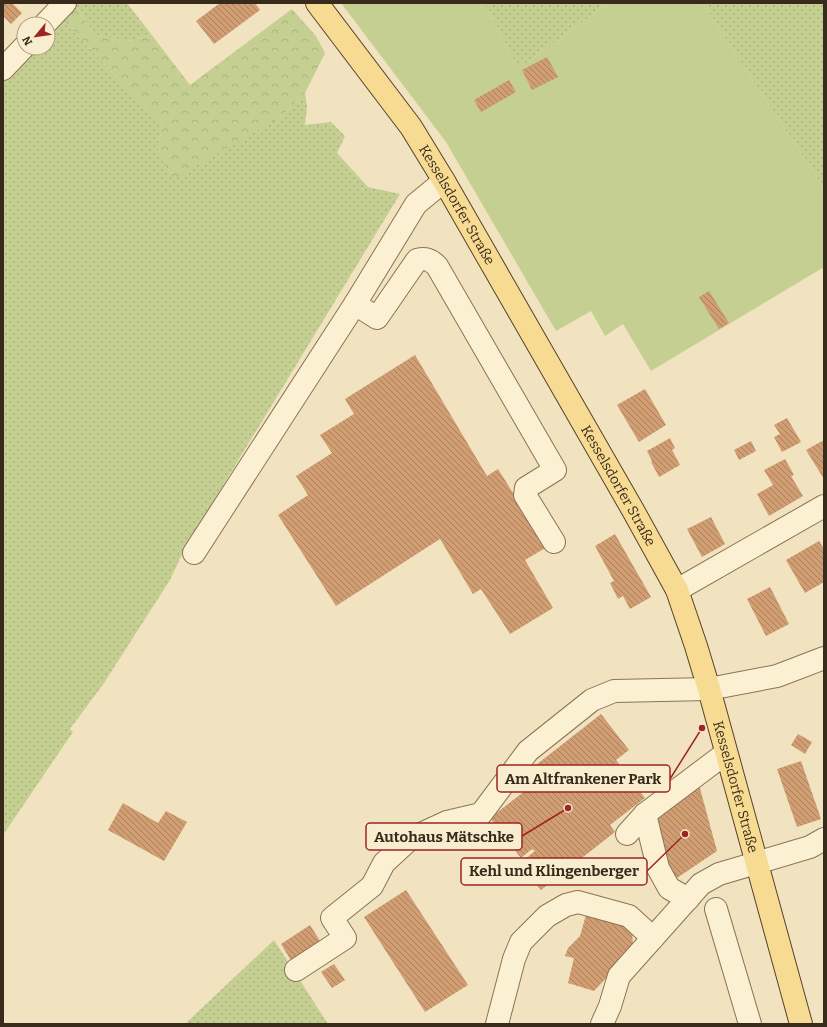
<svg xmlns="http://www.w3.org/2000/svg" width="827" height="1027" font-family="Bitter,serif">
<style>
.grass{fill:url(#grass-dots)}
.forest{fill:url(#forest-crowns)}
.garden{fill:#c6cf92}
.building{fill:url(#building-back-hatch)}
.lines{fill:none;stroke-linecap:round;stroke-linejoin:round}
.minor-casing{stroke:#8a7456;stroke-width:24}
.major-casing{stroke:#57412b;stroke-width:24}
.minor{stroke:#fbf0d2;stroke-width:22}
.major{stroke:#f7db93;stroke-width:22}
.labels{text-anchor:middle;stroke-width:3;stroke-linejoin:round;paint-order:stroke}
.street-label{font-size:14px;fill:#392b1c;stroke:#f8edcf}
.leader{fill:none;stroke:#9d2522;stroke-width:1.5}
.callout-dot{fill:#9d2522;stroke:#f8edcf;stroke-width:1.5}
.callout{fill:#f8edcf;stroke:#9d2522;stroke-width:1.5}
.callout-label{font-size:15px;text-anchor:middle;font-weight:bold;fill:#392b1c}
</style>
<defs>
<pattern id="grass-dots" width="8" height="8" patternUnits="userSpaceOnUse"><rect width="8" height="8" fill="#c6cf92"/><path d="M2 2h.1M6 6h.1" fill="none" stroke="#abb27d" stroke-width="1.8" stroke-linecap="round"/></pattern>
<pattern id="forest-crowns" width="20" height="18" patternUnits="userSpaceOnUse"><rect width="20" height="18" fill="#c6cf92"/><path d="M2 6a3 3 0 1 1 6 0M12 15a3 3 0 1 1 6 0" fill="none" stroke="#abb27d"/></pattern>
<pattern id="building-back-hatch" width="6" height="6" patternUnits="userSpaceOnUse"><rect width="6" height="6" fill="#d19d72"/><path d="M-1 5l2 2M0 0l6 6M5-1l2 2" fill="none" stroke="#ab805d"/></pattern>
</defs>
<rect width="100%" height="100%" fill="#f1e3bf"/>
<!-- grass -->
<g class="grass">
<path d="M77,3H127L151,34L127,42L94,35L75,4Z"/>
<path d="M484,3H608L518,69Z"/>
<path d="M702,3H824V188Z"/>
<path d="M62,19L162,125L158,153L278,119L305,93L307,107L305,125L331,122L345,136L337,153L368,187L400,194L185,548L170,580L104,683L70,729L73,732L3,835V80L34,48H48V33Z"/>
<path d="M274,940L328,1024H185Z"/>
</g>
<!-- forest -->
<path class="forest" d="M75,4L94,35L127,42L151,34L190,85L292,9L316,36L325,53L305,93L278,119L172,180L158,153L162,125L62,19Z"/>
<!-- garden -->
<path class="garden" d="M341,3H484L518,69L608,3H702L824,188V267L651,371L623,324L605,336L591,311L556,331L446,142Z"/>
<!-- building -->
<g class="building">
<path d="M3,3H12L22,13L11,24L3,16Z"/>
<path d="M220,3H255L260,10L214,44L196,21Z"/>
<path d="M547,57L558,77L532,90L522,70Z"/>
<path d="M509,80L516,92L481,112L474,100Z"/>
<path d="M709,291L729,323L719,329L699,297Z"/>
<path d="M415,355L487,476L498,469L547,547L525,560L553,608L510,634L481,589L473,594L440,539L336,606L278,515L308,495L296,476L332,453L320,435L354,414L345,399Z"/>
<path d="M645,389L666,425L639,442L617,405Z"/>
<path d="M787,418L801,442L782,452L774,437L780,434L774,425Z"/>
<path d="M670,438L675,448L672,450L680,465L659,477L651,462L652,461L647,451Z"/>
<path d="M824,440V479L806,450Z"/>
<path d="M751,441L756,451L739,460L734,450Z"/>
<path d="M785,459L794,475L791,476L803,496L769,516L757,494L773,485L764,470Z"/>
<path d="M711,517L725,544L702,557L687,529Z"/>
<path d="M615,534L651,597L630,609L623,596L618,599L610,583L614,581L595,546Z"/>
<path d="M819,541L824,549V582L805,593L786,560Z"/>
<path d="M770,587L789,624L766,636L747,599Z"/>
<path d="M601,714L629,750L616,760L645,798L610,825L615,832L541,890L527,873L523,877L514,868L535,851L532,849L521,858L490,818L544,776L536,765Z"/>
<path d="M798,734L812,742L805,754L791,745Z"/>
<path d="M801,761L821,819L797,827L777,769Z"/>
<path d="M698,781L717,851L671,882L652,817Z"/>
<path d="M123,803L158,823L166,811L187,822L164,861L108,830Z"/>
<path d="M406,890L468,985L425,1012L364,917Z"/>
<path d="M588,908L609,914L632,930L633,947L624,959L594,991L568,983L574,958L565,956L568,948L580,936Z"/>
<path d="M310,925L322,944L292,962L281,944Z"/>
<path d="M334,964L345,980L332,988L321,972Z"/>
</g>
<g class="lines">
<defs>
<g id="minor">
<path d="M45,24L65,3"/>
<path d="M3,69L24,47"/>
<path d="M355,304L377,318L417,260C425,258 430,259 437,266L555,470L526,488L525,495L554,542"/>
<path d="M194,553L355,304L416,204L444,181"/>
<path d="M677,590L824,506"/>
<path d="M645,814L658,868L669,888L688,899"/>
<path d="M627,834L645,814L726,753"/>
<path d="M716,909L750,1024"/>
<path d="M296,970L345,938L332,918L372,886L384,863L410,839L447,822L481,814L528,751L592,700L614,691L709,689L777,676L824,658"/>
<path d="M497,1024L514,959L521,942L547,916L566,905L578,902L629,916L653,938"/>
<path d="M602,1024L610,1006L619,976L701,884L719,874L810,847L824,839"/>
</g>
<g id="major">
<path id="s1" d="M317,3L411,127L444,181L634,512L677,590L696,646L709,689L801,1024"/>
</g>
</defs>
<!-- minor casing -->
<use href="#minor" class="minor-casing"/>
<!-- major casing -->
<use href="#major" class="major-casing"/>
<!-- minor -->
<use href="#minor" class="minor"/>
<!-- major -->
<use href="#major" class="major"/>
</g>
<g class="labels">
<!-- street labels -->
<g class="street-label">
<text dy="5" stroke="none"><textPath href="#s1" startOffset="246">Kesselsdorfer Straße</textPath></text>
<text dy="5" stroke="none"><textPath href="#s1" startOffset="570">Kesselsdorfer Straße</textPath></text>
<text dy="5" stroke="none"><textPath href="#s1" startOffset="895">Kesselsdorfer Straße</textPath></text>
</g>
</g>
<!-- callouts -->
<path class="leader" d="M702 728L670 779M568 808L522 836M685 834L647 871"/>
<g class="callout-dot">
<circle cx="702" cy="728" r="4"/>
<circle cx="568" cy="808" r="4"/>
<circle cx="685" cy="834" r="4"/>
</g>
<g class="callout">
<rect x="497" y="765" width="173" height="27" rx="4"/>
<rect x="366" y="823" width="156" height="27" rx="4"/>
<rect x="461" y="858" width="186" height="27" rx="4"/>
</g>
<g class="callout-label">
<text x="583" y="784">Am Altfrankener Park</text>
<text x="444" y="842">Autohaus Mätschke</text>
<text x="554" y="876">Kehl und Klingenberger</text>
</g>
<!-- border -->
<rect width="827" height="1027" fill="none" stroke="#392b1c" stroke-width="8"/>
<!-- north arrow -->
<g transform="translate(36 36) rotate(241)"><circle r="19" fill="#f8edcf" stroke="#ac9f87"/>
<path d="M0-3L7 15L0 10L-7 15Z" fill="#9d2522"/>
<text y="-6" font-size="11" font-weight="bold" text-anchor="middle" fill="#392b1c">N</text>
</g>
</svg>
